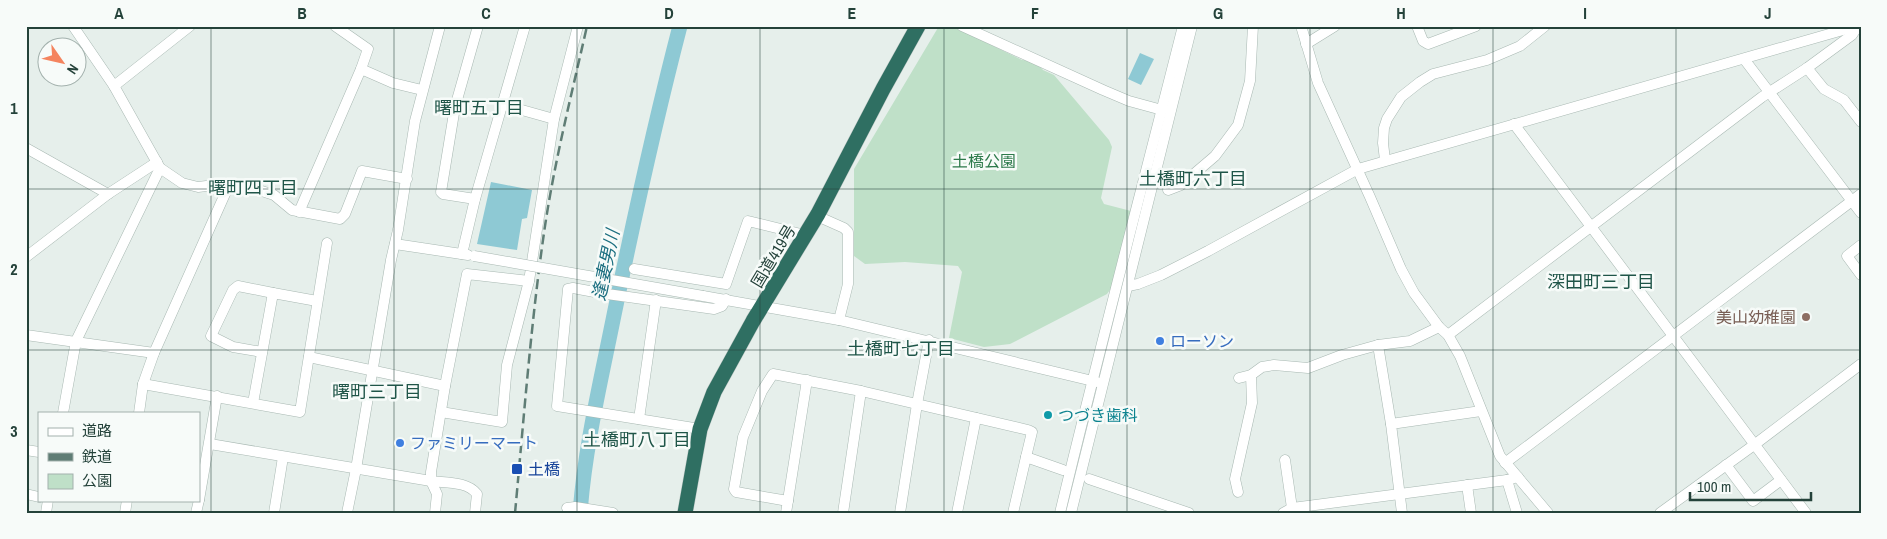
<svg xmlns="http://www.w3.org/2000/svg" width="1887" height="539" font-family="'Archivo Narrow','Noto Sans JP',sans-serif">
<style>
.green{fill:#bfe0c8}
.water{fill:#8ec9d4}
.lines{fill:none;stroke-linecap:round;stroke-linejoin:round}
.river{stroke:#8ec9d4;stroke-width:15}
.minor-casing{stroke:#a8b8b2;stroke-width:11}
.highway-casing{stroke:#c2cac8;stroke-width:16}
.minor{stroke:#fff;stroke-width:10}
.highway{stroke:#2f6f62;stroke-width:15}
.rail{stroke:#5f7d75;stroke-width:2.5;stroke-dasharray:10 5;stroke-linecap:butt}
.minor-bridge-casing{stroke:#a8b8b2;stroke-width:11;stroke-linecap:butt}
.minor-bridge{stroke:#fff;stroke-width:10}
.grid{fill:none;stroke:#24423a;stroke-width:1;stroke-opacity:0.55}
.education-dot{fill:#8d6e63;stroke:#f7fbf9;stroke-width:2}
.shop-dot{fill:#3f7fe0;stroke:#f7fbf9;stroke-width:2}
.culture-dot{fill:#0f9aa8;stroke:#f7fbf9;stroke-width:2}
.transit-dot{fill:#1a4fb4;stroke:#f7fbf9;stroke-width:2}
.labels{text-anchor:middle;stroke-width:5;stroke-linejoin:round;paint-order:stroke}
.park-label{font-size:16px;fill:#2d7a4b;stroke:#f7fbf9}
.street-label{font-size:16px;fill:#24423a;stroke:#f7fbf9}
.education-label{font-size:16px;fill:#785e54;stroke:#f7fbf9;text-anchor:end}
.shop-label{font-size:16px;fill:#366cbe;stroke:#f7fbf9;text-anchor:start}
.culture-label{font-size:16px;fill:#0d838f;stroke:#f7fbf9;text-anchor:start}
.transit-label{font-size:16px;fill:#164399;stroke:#f7fbf9;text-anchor:start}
.neighbourhood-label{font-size:18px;fill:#1f5548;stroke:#f7fbf9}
.water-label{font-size:18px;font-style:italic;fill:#1c6f80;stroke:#f7fbf9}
.neatline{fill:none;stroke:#24423a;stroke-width:2}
.grid-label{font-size:16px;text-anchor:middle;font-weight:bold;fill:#24423a}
</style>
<rect width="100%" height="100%" fill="#e6efeb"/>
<!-- green -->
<path class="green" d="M939,26H952L1022,60L1035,61L1043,70L1054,75L1109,140L1112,147L1101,198L1104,204L1131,211L1114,284L1107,294L1010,344L984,347L949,338L962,272L958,266L905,262L865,264L854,256V169Z"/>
<!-- water -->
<g class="water">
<path d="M1140,53L1154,59L1141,85L1128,79Z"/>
<path d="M491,182L532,190L527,218L522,219L517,250L477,244Z"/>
</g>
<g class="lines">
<!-- river -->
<path class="river" d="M580,513C585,446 601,380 614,315C634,218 655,122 680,26"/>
<defs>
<g id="minor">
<path d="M73,26L114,86L160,168L182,183L198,187L215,185L246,186L274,195L292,210L340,219L345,214L362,171L407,179"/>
<path d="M335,26L368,49L361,69"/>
<path d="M962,26L1103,90L1129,101L1162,110"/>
<path d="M1301,26L1318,83L1370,197L1401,269L1414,293L1439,327L1448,335L1460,356L1500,456L1548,513"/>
<path d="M1417,26L1423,41L1428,44L1476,26"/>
<path d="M1306,44L1335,26"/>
<path d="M1744,59L1861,213"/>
<path d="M1807,68L1824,89L1844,100L1861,122"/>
<path d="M114,86L190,26"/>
<path d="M504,105L554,119"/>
<path d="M1514,124L1806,513"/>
<path d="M26,148L108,194"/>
<path d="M1385,160L1383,143L1384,128L1387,119L1401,97L1420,82L1433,74L1487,60L1520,46L1545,26"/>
<path d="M1168,190L1181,185L1215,156L1238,125L1250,81L1253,26"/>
<path d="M475,199L443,194L441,192L455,107L478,26"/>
<path d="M299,212L361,69L393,83L422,90"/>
<path d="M817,216L844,228L848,232V284L839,320"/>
<path d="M395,244L468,255"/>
<path d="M1861,245L1847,256L1861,275"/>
<path d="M462,254L475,199L525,26"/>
<path d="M26,257L108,194L157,162"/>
<path d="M634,269L726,284L748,221L805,235"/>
<path d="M603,282L600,293L573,288L568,289L557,406L700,429"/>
<path d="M1128,286L1138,284L1161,275L1208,251L1358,169L1857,26"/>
<path d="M600,293L714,309L722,306L726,299"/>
<path d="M703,296L839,320L1097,382"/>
<path d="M26,335L154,353"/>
<path d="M1448,335L1762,97L1807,68L1852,35L1858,26"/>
<path d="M262,352L233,347L211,336L233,290L238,286L273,293"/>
<path d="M309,357L445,386"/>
<path d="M1239,378L1251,375L1262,367L1274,365L1308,368L1342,355L1378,345"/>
<path d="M143,384L300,412L327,243"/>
<path d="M253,403L273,293L317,301"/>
<path d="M441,412L502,422L507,365L529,281L554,119L578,26"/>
<path d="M63,413L76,341L160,168"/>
<path d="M139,413L143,384L154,353L229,185"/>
<path d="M639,419L656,300"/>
<path d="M1391,424L1378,345L1410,341L1439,327"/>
<path d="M210,444L431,481C446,483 467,481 477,494L475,513"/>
<path d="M26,450L39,452"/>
<path d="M1285,460L1292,508"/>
<path d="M1505,463L1861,194"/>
<path d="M1726,465L1753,501L1781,480"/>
<path d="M1089,479L1189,513"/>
<path d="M1507,480L1517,513"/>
<path d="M1467,485L1471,513"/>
<path d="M1238,492L1235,479L1252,403L1251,375"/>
<path d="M26,494L39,497"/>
<path d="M199,500L217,396"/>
<path d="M788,501L736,492L734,489L743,437L762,391L773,374L861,391L1028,430L1032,432L1026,457"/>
<path d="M567,508L575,507L613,513"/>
<path d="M46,513L48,500"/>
<path d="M125,513L127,500"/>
<path d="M196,513L199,500"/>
<path d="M274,513L283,457"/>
<path d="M347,513L356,469L391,260L398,230L415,121L440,26"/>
<path d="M435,513L437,494L431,481V472L445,386L467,274L529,281"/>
<path d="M786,513L807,380"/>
<path d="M843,513L861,391"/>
<path d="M900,513L917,404L929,340"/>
<path d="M957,513L976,418"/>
<path d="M1013,513L1026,457L1063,470"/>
<path d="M1060,513C1099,350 1142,188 1183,26"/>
<path d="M1071,513L1192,26"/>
<path d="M1283,513L1292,508L1300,507L1507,480L1518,477"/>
<path d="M1402,513L1391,424L1481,411"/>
<path d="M1660,513L1754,445L1861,364"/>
</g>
<path id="highway" d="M685,513L700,429L714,392L753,321L818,214L883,89L918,26"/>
</defs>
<!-- minor casing -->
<use href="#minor" class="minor-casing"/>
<!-- highway casing -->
<use href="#highway" class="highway-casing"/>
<!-- minor -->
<use href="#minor" class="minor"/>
<!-- highway -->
<use href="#highway" class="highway"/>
<!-- rail -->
<path class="rail" d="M515,513C524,417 531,321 545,226C555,159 572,93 587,26"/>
<defs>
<path id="minor-bridge" d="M474,256L703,296"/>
</defs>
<!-- minor-bridge casing -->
<use href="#minor-bridge" class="minor-bridge-casing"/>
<!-- minor-bridge -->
<use href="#minor-bridge" class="minor-bridge"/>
</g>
<!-- grid -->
<path class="grid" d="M211,26V513M394,26V513M577,26V513M760,26V513M944,26V513M1127,26V513M1310,26V513M1493,26V513M1676,26V513M26,189H1861M26,350H1861"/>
<!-- markers -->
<circle class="education-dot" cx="1806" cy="317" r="5"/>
<g class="shop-dot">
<circle cx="1160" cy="341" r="5"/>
<circle cx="400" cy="443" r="5"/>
</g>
<circle class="culture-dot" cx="1048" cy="415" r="5"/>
<rect class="transit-dot" x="511" y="463" width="12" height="12" rx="2.5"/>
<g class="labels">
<!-- park labels -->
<g class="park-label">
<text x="984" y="167">土橋公園</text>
</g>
<!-- street labels -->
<g class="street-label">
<text transform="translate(773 256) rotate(-59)" y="6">国道419号</text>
</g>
<!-- education labels -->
<g class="education-label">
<text x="1796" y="323">美山幼稚園</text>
</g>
<!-- shop labels -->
<g class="shop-label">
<text x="1170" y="347">ローソン</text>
<text x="410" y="449">ファミリーマート</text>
</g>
<!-- culture labels -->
<g class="culture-label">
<text x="1058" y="421">つづき歯科</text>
</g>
<!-- transit labels -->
<g class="transit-label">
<text x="528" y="475">土橋</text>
</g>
<!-- neighbourhood labels -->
<g class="neighbourhood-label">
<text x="479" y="114">曙町五丁目</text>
<text x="1193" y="185">土橋町六丁目</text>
<text x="253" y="194">曙町四丁目</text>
<text x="1601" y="288">深田町三丁目</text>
<text x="901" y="355">土橋町七丁目</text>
<text x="377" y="398">曙町三丁目</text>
<text x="637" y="446">土橋町八丁目</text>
</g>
<!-- water labels -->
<g class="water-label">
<text transform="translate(606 265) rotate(-78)" y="6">逢妻男川</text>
</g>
</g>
<!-- border -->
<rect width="1887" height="539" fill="none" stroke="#f7fbf9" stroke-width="55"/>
<!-- legend -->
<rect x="38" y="412" width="162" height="90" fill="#f7fbf9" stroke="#a3b1ad"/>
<rect x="48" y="428" width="25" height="8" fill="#ffffff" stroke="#a3b1ad"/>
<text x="82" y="436" font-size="15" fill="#24423a">道路</text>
<rect x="48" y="453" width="25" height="8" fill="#5f7d75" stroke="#a3b1ad"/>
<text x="82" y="462" font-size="15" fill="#24423a">鉄道</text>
<rect x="48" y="474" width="25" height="15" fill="#bfe0c8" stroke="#a3b1ad"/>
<text x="82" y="486" font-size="15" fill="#24423a">公園</text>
<!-- north arrow -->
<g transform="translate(62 62) rotate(124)"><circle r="24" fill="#f7fbf9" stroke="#a3b1ad"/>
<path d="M0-4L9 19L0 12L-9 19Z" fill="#f4845f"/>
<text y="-8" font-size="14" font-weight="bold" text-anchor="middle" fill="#24423a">N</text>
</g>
<!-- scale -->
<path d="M1690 492v8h121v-8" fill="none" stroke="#24423a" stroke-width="2.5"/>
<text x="1697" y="492" font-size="15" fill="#24423a" stroke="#f7fbf9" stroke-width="4" paint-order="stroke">100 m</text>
<rect x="28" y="28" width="1832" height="484" class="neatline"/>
<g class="grid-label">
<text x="119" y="19">A</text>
<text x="302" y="19">B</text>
<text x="486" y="19">C</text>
<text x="669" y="19">D</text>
<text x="852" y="19">E</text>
<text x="1035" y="19">F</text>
<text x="1218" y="19">G</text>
<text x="1401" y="19">H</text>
<text x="1585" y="19">I</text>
<text x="1768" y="19">J</text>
<text x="14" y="114">1</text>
<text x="14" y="275">2</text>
<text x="14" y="437">3</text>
</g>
</svg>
